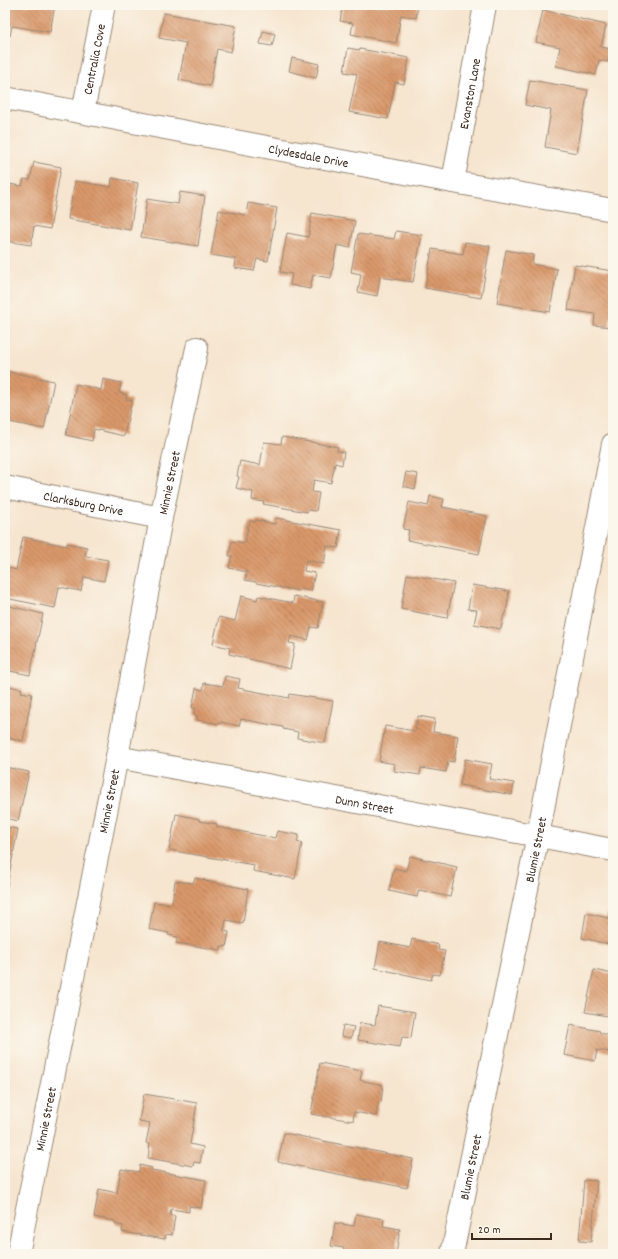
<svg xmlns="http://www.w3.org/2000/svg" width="618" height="1259" font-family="Dekko,sans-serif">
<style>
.building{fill:url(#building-back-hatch)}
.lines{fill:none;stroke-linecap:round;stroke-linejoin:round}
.street-casing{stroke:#988876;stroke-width:24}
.street{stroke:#fff;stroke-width:22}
.labels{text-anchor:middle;stroke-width:3;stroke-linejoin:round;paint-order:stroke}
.street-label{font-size:13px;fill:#3b2a1e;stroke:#fbf7ec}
</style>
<defs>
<pattern id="building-back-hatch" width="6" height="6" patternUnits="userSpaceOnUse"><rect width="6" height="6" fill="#d9986b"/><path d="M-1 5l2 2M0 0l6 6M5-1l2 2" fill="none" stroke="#b17c57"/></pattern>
</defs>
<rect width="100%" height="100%" fill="#fbf7ec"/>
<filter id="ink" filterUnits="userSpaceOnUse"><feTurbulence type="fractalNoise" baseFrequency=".025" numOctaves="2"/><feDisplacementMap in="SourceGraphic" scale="8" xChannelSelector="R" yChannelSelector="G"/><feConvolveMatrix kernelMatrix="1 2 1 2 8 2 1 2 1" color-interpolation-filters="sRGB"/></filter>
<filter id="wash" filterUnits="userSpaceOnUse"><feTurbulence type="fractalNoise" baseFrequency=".012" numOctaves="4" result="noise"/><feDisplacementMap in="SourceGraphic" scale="16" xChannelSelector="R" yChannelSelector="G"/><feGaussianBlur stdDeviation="0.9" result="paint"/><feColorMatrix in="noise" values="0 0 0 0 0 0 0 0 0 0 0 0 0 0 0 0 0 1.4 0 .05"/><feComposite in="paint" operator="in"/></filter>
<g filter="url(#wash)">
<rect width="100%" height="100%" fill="#f6e5cf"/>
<g id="blocks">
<!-- building -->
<g class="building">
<path d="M5,5H55L50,32L12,26L10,36L5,35Z"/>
<path d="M343,5H418L416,18L401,15L396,43L351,34L353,23L340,21Z"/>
<path d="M543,10L606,25L601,47L611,49L608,62L599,60L596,75L556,66L560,47L536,42Z"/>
<path d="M164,13L236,26L231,52L217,49L210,86L179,80L186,43L159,38Z"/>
<path d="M263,31L275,34L272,46L260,44Z"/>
<path d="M348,48L360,50V49L409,58L404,84L395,82L388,119L349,112L357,74L344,72Z"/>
<path d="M292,58L319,64L316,78L289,71Z"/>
<path d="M530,80L588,90L577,153L545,147L551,110L525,105Z"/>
<path d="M34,162L61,167L50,229L34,226L31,245L5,241V199L8,184L22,186L24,179L30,180Z"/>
<path d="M112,178L138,183L130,230L68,219L75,181L111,187Z"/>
<path d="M180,192L205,196L198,246L141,237L147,199L178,204Z"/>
<path d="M248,203L277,208L268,261L257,259L254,271L235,268L236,259L211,255L219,210L246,215Z"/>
<path d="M312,213L355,221L350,248L337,245L331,278L313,275L310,289L290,285L292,274L280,272L287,233L308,237Z"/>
<path d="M396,231L422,235L413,282L380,277L377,296L358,292L361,274L351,272L358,234L394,239Z"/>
<path d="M465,242L490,246L481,298L425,288L432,249L463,254Z"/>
<path d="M506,250L533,255L532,264L557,269L550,312L497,303Z"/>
<path d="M575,265L613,271V318H611L610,327L594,325L595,314L568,310Z"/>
<path d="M5,371L54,381L44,429L5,421Z"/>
<path d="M103,379L121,383L119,393L127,395L126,399L132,400L124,436L94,429L92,441L66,435L76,384L101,390Z"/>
<path d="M282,437L338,447L337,451L344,452L342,465L335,463L331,483L314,480L312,492L319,493L316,511L308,510L307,512L263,504L264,502L252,500L253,492L236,488L239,477L237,476L240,461L260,465L264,442L281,444Z"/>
<path d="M406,472L418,474L415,489L403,486Z"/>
<path d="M430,496L444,499L442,507L487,516L479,554L407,540L409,530L403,529L409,502L428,506Z"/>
<path d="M276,518L341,530L338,548L327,546L324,564L306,560L304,571L315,573L311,591L300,589L299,591L256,583V582L245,580L247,572L229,568L232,556H229L232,541L245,543L248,525H249L250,521L256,522V520L275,524Z"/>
<path d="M23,537L67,546V543L87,547L85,556L108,560L104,581L84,577L81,591L59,587L55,608L5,598V567L16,570Z"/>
<path d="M407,574L454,583L447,618L401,609Z"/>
<path d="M472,585L509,591L506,614H504L501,629L474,624L477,610L468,609Z"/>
<path d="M241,596L257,600L258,596L293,603L294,596L323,602L318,628L311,627L308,640L291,636L289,643L295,644L290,669L229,654L230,648L213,644L219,617L235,621Z"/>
<path d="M5,605L43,614L30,675L5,670Z"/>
<path d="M225,676L240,679L238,688L289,698L290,694L333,701L325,743L297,738L298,732L283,729V727L241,719L239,726L221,722L220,724L197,720L198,716L194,715L195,708H192L196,688L203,690L204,683L223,686Z"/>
<path d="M5,685L22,689L21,692L32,694L23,741L5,738Z"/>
<path d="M418,716L435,719L433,732L458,736L454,762L448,761L446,772L421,768L420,775L394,771L395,764L379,761L385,726L415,731Z"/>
<path d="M465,759L492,764L489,779L514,783L512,795L460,785Z"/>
<path d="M5,767L29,772L18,821L5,818Z"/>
<path d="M176,814L199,819V821L217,824V827L275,838L277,831L299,835L297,842L302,843L295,879L253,871L254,865L169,850Z"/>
<path d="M5,827L18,829L6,891L5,890Z"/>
<path d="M410,856L457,867L450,897L419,890L417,897L389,891L394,868L406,871Z"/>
<path d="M195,878L205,880V881L248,889L243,923L226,920L224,931L229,932L226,947L221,946V950L176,943L178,937L168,935L169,933L149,929L154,902L172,904L175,881L193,883Z"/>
<path d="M612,896L613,945L582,938L586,913L608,918Z"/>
<path d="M412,939L439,945L438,950L445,951L440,975L433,974L431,980L375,968L380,942L410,948Z"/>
<path d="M594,970L613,974V1017L585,1012Z"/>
<path d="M378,1006L415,1012L411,1038L402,1037L400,1047L358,1040L360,1023L375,1025Z"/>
<path d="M343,1025L354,1027L351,1038L341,1036Z"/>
<path d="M570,1025L600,1031V1033L613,1036L610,1052L597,1050L595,1061L564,1055Z"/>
<path d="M320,1063L362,1071L360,1080L383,1085L381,1102L379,1101L376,1116L354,1112L353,1121L311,1114Z"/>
<path d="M144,1094L197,1103L190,1144L203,1147L200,1163L194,1162L193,1166L148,1158L150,1144L146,1143L150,1123L139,1121Z"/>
<path d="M284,1133L413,1159L407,1188L278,1162Z"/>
<path d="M140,1165L152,1168L151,1170L206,1180L201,1208L189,1206V1212L171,1209L170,1215L175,1216L172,1235L166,1234L165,1239L122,1232L123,1226L115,1224V1221L94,1217L99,1189L117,1193L121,1169L139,1172Z"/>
<path d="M584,1180L597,1181L591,1242L579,1241Z"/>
<path d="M356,1214L384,1219L383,1226L400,1229L396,1254H349L343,1253L344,1248L331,1246L335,1223L354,1226Z"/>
</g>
</g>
</g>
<g filter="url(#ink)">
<use href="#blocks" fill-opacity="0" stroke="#988876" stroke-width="1"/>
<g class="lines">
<defs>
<g id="street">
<path id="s1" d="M5,98L453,182L613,210"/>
<path id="s2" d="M83,112L104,5"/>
<path id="s3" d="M453,182L485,5"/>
<path id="s4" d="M5,487L161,518"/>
<path id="s5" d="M117,757L613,850"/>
<path id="s6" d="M18,1254L117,757L161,518L197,348"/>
<path id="s7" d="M452,1254L538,835L613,444"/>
</g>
</defs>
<!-- street casing -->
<use href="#street" class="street-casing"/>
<!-- street -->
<use href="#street" class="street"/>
</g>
</g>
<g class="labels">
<!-- street labels -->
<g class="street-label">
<text dy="5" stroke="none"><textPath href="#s2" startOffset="54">Centralia Cove</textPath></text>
<text dy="5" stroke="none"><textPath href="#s3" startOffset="90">Evanston Lane</textPath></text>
<text dy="5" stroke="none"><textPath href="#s1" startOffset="309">Clydesdale Drive</textPath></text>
<text dy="5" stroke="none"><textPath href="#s6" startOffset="786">Minnie Street</textPath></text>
<text dy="5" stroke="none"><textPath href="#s4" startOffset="80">Clarksburg Drive</textPath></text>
<text dy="5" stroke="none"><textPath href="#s6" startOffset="462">Minnie Street</textPath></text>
<text dy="5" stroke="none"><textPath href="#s5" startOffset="252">Dunn Street</textPath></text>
<text dy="5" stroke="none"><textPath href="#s7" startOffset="413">Blumie Street</textPath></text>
<text dy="5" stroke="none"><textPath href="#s6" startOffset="138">Minnie Street</textPath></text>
<text dy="5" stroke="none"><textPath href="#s7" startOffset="89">Blumie Street</textPath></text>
</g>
</g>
<!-- margin -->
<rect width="618" height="1259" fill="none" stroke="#fbf7ec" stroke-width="20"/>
<!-- scale -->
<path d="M472 1233v6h79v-6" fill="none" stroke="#3b2a1e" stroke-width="2"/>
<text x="478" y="1233" font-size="12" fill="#3b2a1e" stroke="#fbf7ec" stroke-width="3" paint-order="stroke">20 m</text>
</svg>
